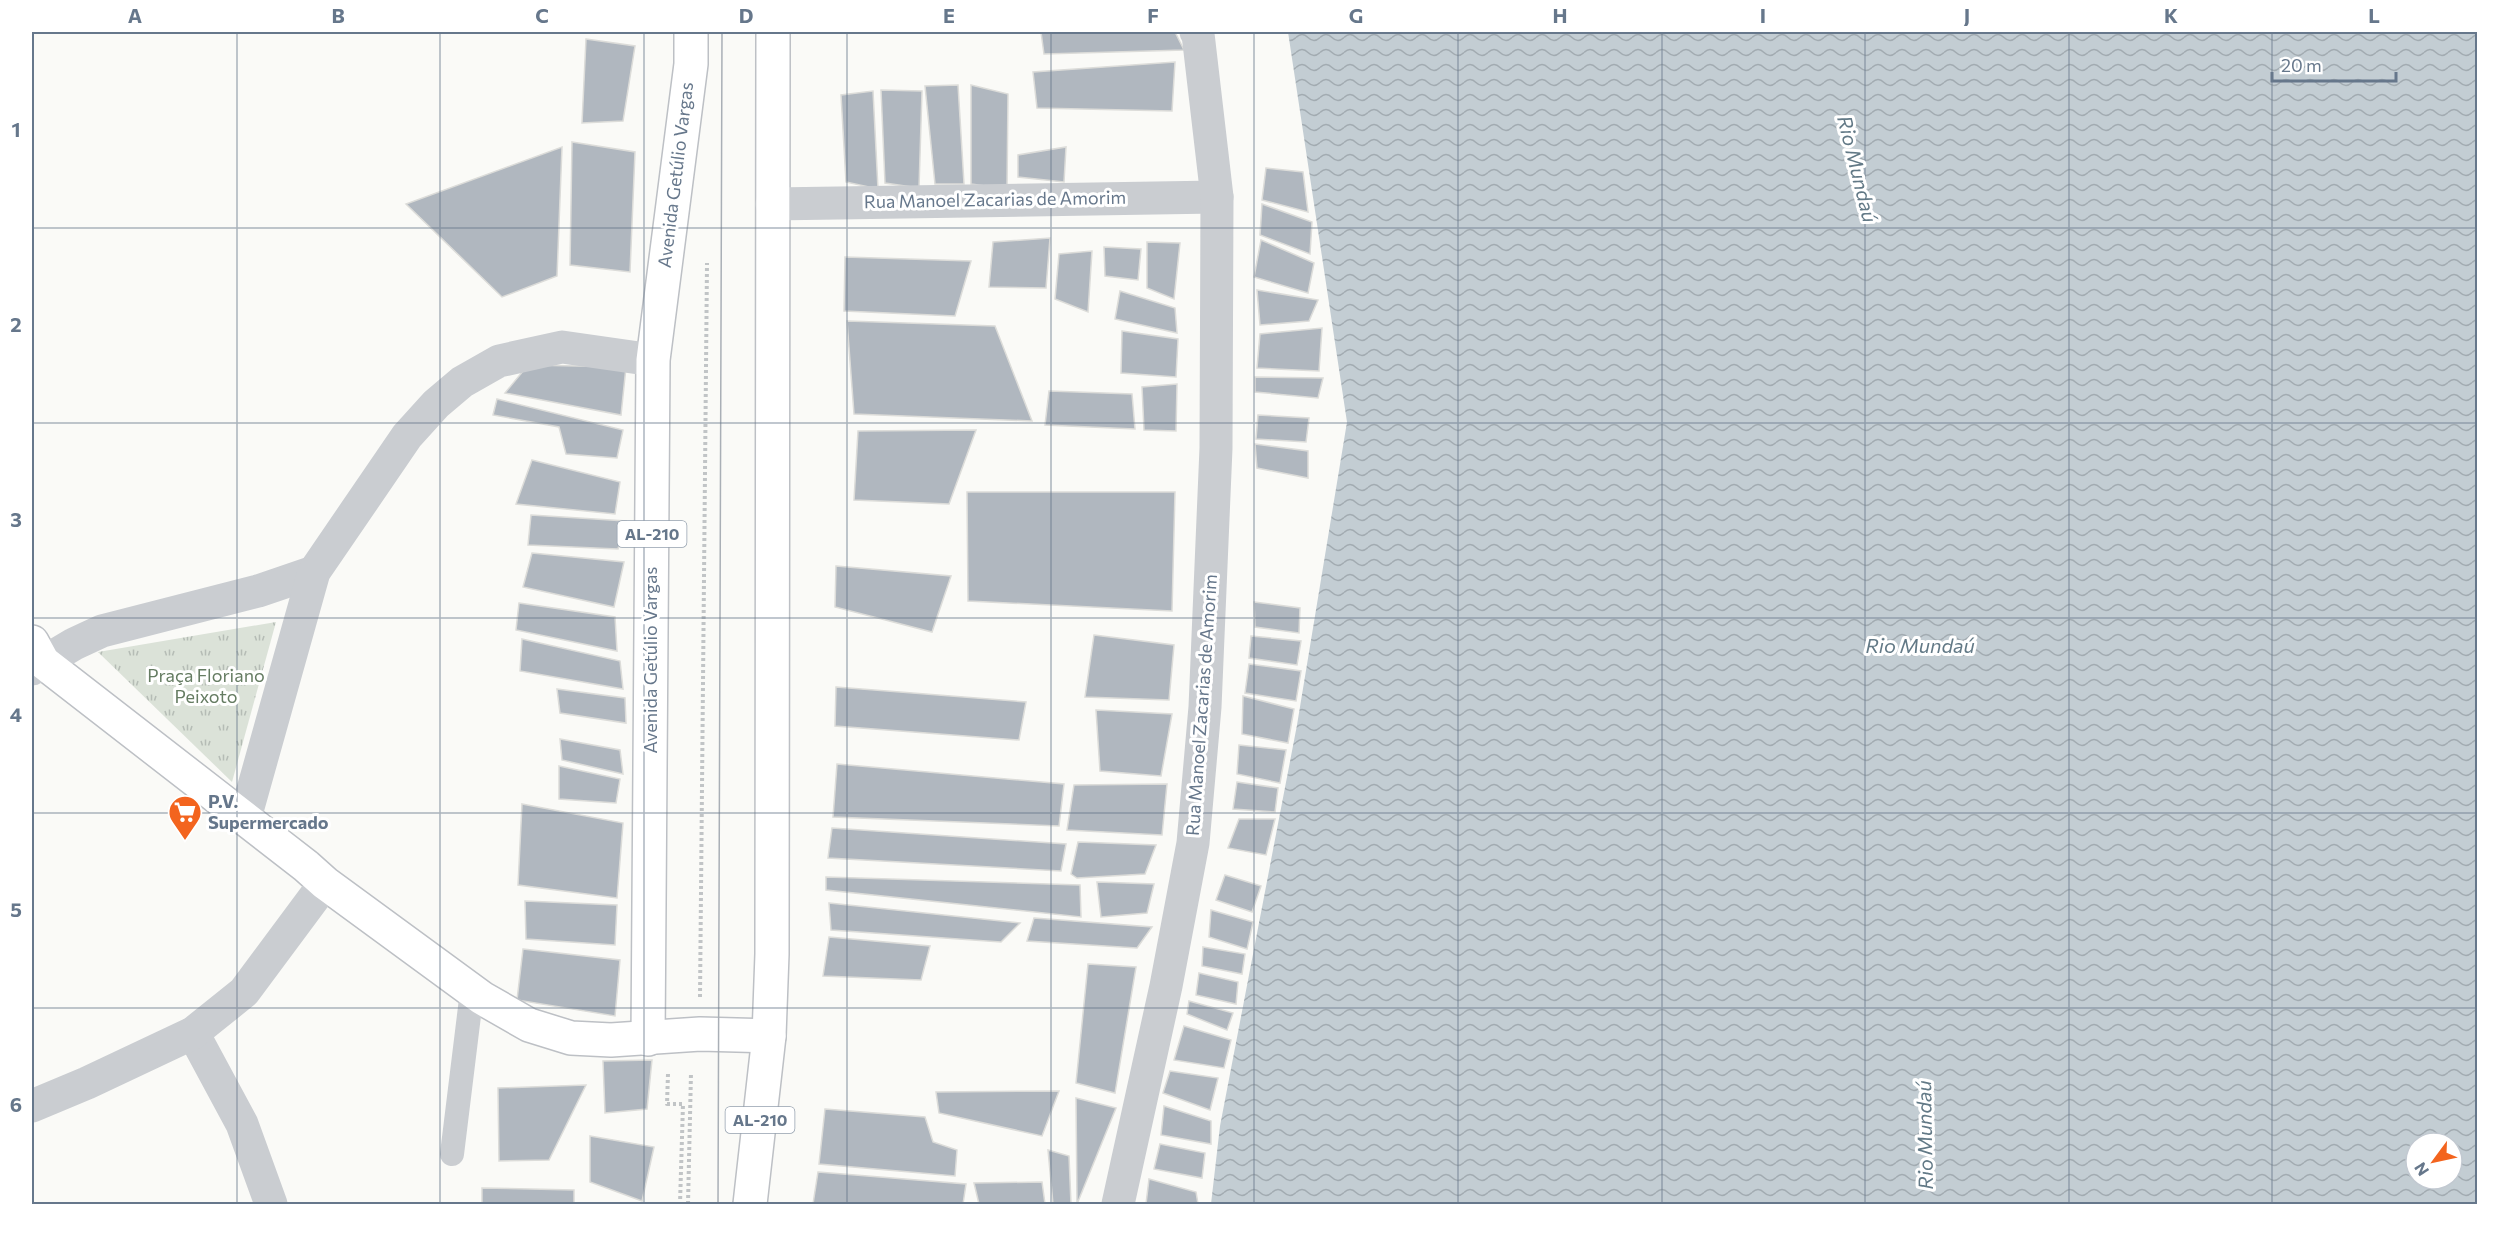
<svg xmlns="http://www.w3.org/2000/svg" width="2509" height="1236" font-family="Commissioner,sans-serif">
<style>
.park{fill:url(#park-tufts)}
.water{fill:url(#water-waves);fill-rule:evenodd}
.building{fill:#b0b7bf;stroke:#dcdcd9;stroke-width:1.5}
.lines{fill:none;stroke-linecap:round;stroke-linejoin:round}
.primary-casing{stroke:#bdc0c5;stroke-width:36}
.path{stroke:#c1c4c6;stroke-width:4;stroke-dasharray:3 3;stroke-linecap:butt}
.service{stroke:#cacdd1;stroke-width:24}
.minor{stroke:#cacdd1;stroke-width:33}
.primary{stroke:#fff;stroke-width:33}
.tram{stroke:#a9afb6;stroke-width:1.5}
.grid{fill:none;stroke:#66778b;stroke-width:1.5;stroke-opacity:0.55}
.labels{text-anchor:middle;stroke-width:6;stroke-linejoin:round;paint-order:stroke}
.shield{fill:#fff;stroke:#94a0ae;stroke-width:1.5}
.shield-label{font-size:16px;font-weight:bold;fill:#66778b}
.street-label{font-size:18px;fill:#66778b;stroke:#fff}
.park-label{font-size:18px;fill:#657c62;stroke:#fff}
.poi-label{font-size:18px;font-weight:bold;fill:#66778b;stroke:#fff;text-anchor:start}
.water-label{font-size:20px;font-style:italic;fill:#627986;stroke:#fff}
.neatline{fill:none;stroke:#66778b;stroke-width:2}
.grid-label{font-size:20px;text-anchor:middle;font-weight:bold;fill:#66778b}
</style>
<defs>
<pattern id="park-tufts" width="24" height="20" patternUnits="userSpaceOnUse" patternTransform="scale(1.5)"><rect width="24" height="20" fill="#dbe2d8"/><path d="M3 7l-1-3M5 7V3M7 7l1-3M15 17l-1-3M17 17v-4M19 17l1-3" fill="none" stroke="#b5bcb5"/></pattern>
<pattern id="water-waves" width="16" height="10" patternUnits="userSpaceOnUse" patternTransform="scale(1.5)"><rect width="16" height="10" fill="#c3cdd3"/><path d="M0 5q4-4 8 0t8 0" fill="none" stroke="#a2abb1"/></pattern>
</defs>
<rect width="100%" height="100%" fill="#fafaf7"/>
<!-- park -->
<path class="park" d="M276,622L232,782L98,652Z"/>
<!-- water -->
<path class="water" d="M1288,32H2477V1204H1211L1220,1126L1297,725L1347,422ZM2416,1143H2452V1179H2416Z"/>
<!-- building -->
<g class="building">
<path d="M1041,32H1175L1184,50L1044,54Z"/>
<path d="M586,39L635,46L623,121L582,123Z"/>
<path d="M1175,62L1172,111L1037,108L1033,72Z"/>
<path d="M958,85L964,184H935L925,86Z"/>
<path d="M971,85L1008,94L1007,189L971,184Z"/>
<path d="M881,90L922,91L919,188L885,183Z"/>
<path d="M873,91L878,189L846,182L841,95Z"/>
<path d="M572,142L635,152L630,272L570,265Z"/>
<path d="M562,147L557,276L502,297L406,204Z"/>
<path d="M1066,147L1064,182L1018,177V155Z"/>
<path d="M1266,168L1303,172L1308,212L1262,200Z"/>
<path d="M1262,204L1312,222L1310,254L1260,235Z"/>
<path d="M1050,238L1046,288L989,287L993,242Z"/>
<path d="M1261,240L1314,263L1308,293L1254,277Z"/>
<path d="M1147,242L1180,243L1174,299L1147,288Z"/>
<path d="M1104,247L1141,249L1138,280L1105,276Z"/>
<path d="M1092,251L1088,312L1055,299L1059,254Z"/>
<path d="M845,257L971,261L955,316L844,311Z"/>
<path d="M1257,290L1318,300L1309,321L1260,325Z"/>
<path d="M1120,291L1175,308L1177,333L1115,319Z"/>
<path d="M847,321L995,326L1032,421L854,414Z"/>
<path d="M1322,328L1319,371L1257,368L1260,334Z"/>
<path d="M1122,331L1178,339L1176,377L1121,373Z"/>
<path d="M528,365L626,367L621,415L505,393Z"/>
<path d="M1255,377L1323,378L1318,398L1255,392Z"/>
<path d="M1177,384L1176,431L1144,430L1142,387Z"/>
<path d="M1049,391L1132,394L1135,429L1045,425Z"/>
<path d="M497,399L623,430L617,458L566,454L559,427L493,415Z"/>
<path d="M1258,415L1309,418L1306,442L1256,439Z"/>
<path d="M976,430L949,504L854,500L858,431Z"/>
<path d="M1255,444L1308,451V478L1257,468Z"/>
<path d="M532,460L620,482L615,514L516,504Z"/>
<path d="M967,492H1175L1172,611L968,601Z"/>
<path d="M531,515L626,521L618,549L528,545Z"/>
<path d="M532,553L624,562L614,607L523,587Z"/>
<path d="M836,566L951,576L932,632L835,607Z"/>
<path d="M1254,602L1300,608L1299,633L1255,627Z"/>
<path d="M519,603L615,617L617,651L516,630Z"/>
<path d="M1094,635L1174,645L1169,700L1085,697Z"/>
<path d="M1251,636L1301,641L1297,665L1249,658Z"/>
<path d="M522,639L620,661L623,689L520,671Z"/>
<path d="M1249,664L1301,671L1296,701L1245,693Z"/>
<path d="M836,687L1026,702L1019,740L835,726Z"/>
<path d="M557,689L625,698L626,723L560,713Z"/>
<path d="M1243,696L1294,709L1288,743L1242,734Z"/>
<path d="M1096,710L1172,714L1161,776L1100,771Z"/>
<path d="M560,739L620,750L623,774L562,760Z"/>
<path d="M1239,745L1286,750L1280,783L1237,774Z"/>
<path d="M837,764L1064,784L1059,826L833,817Z"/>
<path d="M559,766L620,779L616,803L559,799Z"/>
<path d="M1237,782L1278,788L1275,812L1233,809Z"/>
<path d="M1167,784L1162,835L1067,830L1074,785Z"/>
<path d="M522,804L623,823L617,898L518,885Z"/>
<path d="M1239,819H1275L1266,855L1228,848Z"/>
<path d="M832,828L1066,844L1061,871L828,858Z"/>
<path d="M1078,842L1156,845L1145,874L1077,878L1071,874Z"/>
<path d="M1225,875L1261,886L1252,912L1216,900Z"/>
<path d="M826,877L1080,885L1081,917L826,890Z"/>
<path d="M1097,882L1154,884L1147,913L1101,917Z"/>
<path d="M525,901L617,905L615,945L526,939Z"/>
<path d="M829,903L1020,923L1001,942L831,930Z"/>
<path d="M1211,910L1253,922L1247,949L1209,937Z"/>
<path d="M1034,918L1152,927L1137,948L1027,941Z"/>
<path d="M829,937L930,946L921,980L823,976Z"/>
<path d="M1203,947L1245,954L1242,974L1202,966Z"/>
<path d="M523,949L620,960L615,1016L517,1000Z"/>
<path d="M1088,964L1136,967L1115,1093L1076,1083Z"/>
<path d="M1199,973L1238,982L1236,1004L1196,995Z"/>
<path d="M1189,1001L1233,1013L1227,1030L1187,1014Z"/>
<path d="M1184,1026L1231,1040L1224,1068L1174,1060Z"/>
<path d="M652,1060L647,1109L605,1113L603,1061Z"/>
<path d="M1170,1071L1218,1078L1210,1110L1163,1093Z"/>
<path d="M586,1085L549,1160L499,1161L498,1088Z"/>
<path d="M1059,1091L1042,1136L939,1113L936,1092Z"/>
<path d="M1076,1098L1116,1108L1077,1204Z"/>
<path d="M1164,1106L1211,1121V1144L1161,1135Z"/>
<path d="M825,1109L925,1117L933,1142L957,1150L955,1176L819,1164Z"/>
<path d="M590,1136L654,1147L642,1201L590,1182Z"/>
<path d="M1160,1144L1205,1153L1202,1178L1154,1169Z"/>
<path d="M1048,1150L1069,1156L1071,1204H1053Z"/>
<path d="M818,1172L966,1184L963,1204H813Z"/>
<path d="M1149,1179L1196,1192L1198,1204H1146Z"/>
<path d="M1042,1182L1045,1204H979L974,1183Z"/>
<path d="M482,1188L574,1190V1204H482Z"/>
</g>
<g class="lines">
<defs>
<g id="primary">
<path d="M32,642L43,662L306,866L325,883L482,998L529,1025L571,1038L611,1040L700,1034L769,1036"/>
<path d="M648,1039L653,360L691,64V32"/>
<path d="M750,1204L769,1036L772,954L773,32"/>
</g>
</defs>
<!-- primary casing -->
<use href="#primary" class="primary-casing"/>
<!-- path -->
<g class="path">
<path d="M700,997L707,263"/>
<path d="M668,1074L667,1104H683L680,1204"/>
<path d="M688,1204L691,1073"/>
</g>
<!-- service -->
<path class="service" d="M452,1154L472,991"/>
<!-- minor -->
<g class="minor">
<path d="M772,204L1217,197"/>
<path d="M32,669L74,644L102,631L258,591L314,572"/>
<path d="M245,818L314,572L407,436L436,404L462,382L499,361L562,347L653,360"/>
<path d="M193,1033L242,1124L271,1204"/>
<path d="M32,1106L87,1083L193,1033L244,992L325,883"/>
<path d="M1118,1204L1166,986L1193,843L1205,707L1216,448L1217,197L1198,34L1196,32"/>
</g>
<!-- primary -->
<use href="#primary" class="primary"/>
<!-- tram -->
<path class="tram" d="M718,1204L722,32"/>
</g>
<!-- grid -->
<path class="grid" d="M237,32V1204M440,32V1204M644,32V1204M847,32V1204M1051,32V1204M1254,32V1204M1458,32V1204M1662,32V1204M1865,32V1204M2069,32V1204M2272,32V1204M32,228H2478M32,423H2478M32,618H2478M32,813H2478M32,1008H2478"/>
<!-- icons -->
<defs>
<symbol id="supermarket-pin" viewBox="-11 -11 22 30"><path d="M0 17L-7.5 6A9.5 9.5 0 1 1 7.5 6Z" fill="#f3641e" stroke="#fff"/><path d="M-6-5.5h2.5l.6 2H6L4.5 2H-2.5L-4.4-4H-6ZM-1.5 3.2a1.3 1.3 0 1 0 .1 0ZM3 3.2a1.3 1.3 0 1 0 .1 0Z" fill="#fff"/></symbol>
</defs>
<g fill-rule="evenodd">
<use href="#supermarket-pin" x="166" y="793" width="38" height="52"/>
</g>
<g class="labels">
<!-- shield labels -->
<g class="shield">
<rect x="617.5" y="521" width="69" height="26" rx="4.5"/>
<rect x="725.5" y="1107" width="69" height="26" rx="4.5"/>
</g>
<g class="shield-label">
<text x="652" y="540">AL-210</text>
<text x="760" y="1126">AL-210</text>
</g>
<!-- street labels -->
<g class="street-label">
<text transform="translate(676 175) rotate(-83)" y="6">Avenida Getúlio Vargas</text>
<text transform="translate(995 200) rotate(-1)" y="6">Rua Manoel Zacarias de Amorim</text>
<text transform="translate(651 660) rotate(-90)" y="6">Avenida Getúlio Vargas</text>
<text transform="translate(1202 705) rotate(-86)" y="6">Rua Manoel Zacarias de Amorim</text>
</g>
<!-- park labels -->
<g class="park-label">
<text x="206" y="682">Praça Floriano<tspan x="206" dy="21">Peixoto</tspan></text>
</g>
<!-- poi labels -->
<g class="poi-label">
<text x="208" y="808">P.V.<tspan x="208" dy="21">Supermercado</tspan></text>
</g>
<!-- water labels -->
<g class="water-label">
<text transform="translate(1857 169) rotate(76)" y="7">Rio Mundaú</text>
<text x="1920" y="653">Rio Mundaú</text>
<text transform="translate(1925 1135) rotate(-91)" y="7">Rio Mundaú</text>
</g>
</g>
<!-- border -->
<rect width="2509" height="1236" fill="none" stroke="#ffffff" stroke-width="66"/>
<!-- north arrow -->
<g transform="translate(2434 1161) rotate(237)"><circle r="28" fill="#ffffff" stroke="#c2c9d1" stroke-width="1.5"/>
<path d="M0-4.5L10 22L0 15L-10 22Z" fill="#f3641e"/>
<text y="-9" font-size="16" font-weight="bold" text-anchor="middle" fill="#66778b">N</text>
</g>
<!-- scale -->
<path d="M2272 72v9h124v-9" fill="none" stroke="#66778b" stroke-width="3"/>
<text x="2281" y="72" font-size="18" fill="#66778b" stroke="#ffffff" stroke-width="4.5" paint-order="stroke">20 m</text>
<rect x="33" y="33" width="2443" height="1170" class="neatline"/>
<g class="grid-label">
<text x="135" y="23">A</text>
<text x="338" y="23">B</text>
<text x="542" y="23">C</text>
<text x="746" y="23">D</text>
<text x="949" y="23">E</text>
<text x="1153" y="23">F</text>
<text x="1356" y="23">G</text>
<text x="1560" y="23">H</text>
<text x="1763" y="23">I</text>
<text x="1967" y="23">J</text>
<text x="2171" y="23">K</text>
<text x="2374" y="23">L</text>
<text x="16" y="137">1</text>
<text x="16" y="332">2</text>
<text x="16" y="527">3</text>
<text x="16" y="722">4</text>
<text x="16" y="917">5</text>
<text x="16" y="1112">6</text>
</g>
</svg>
